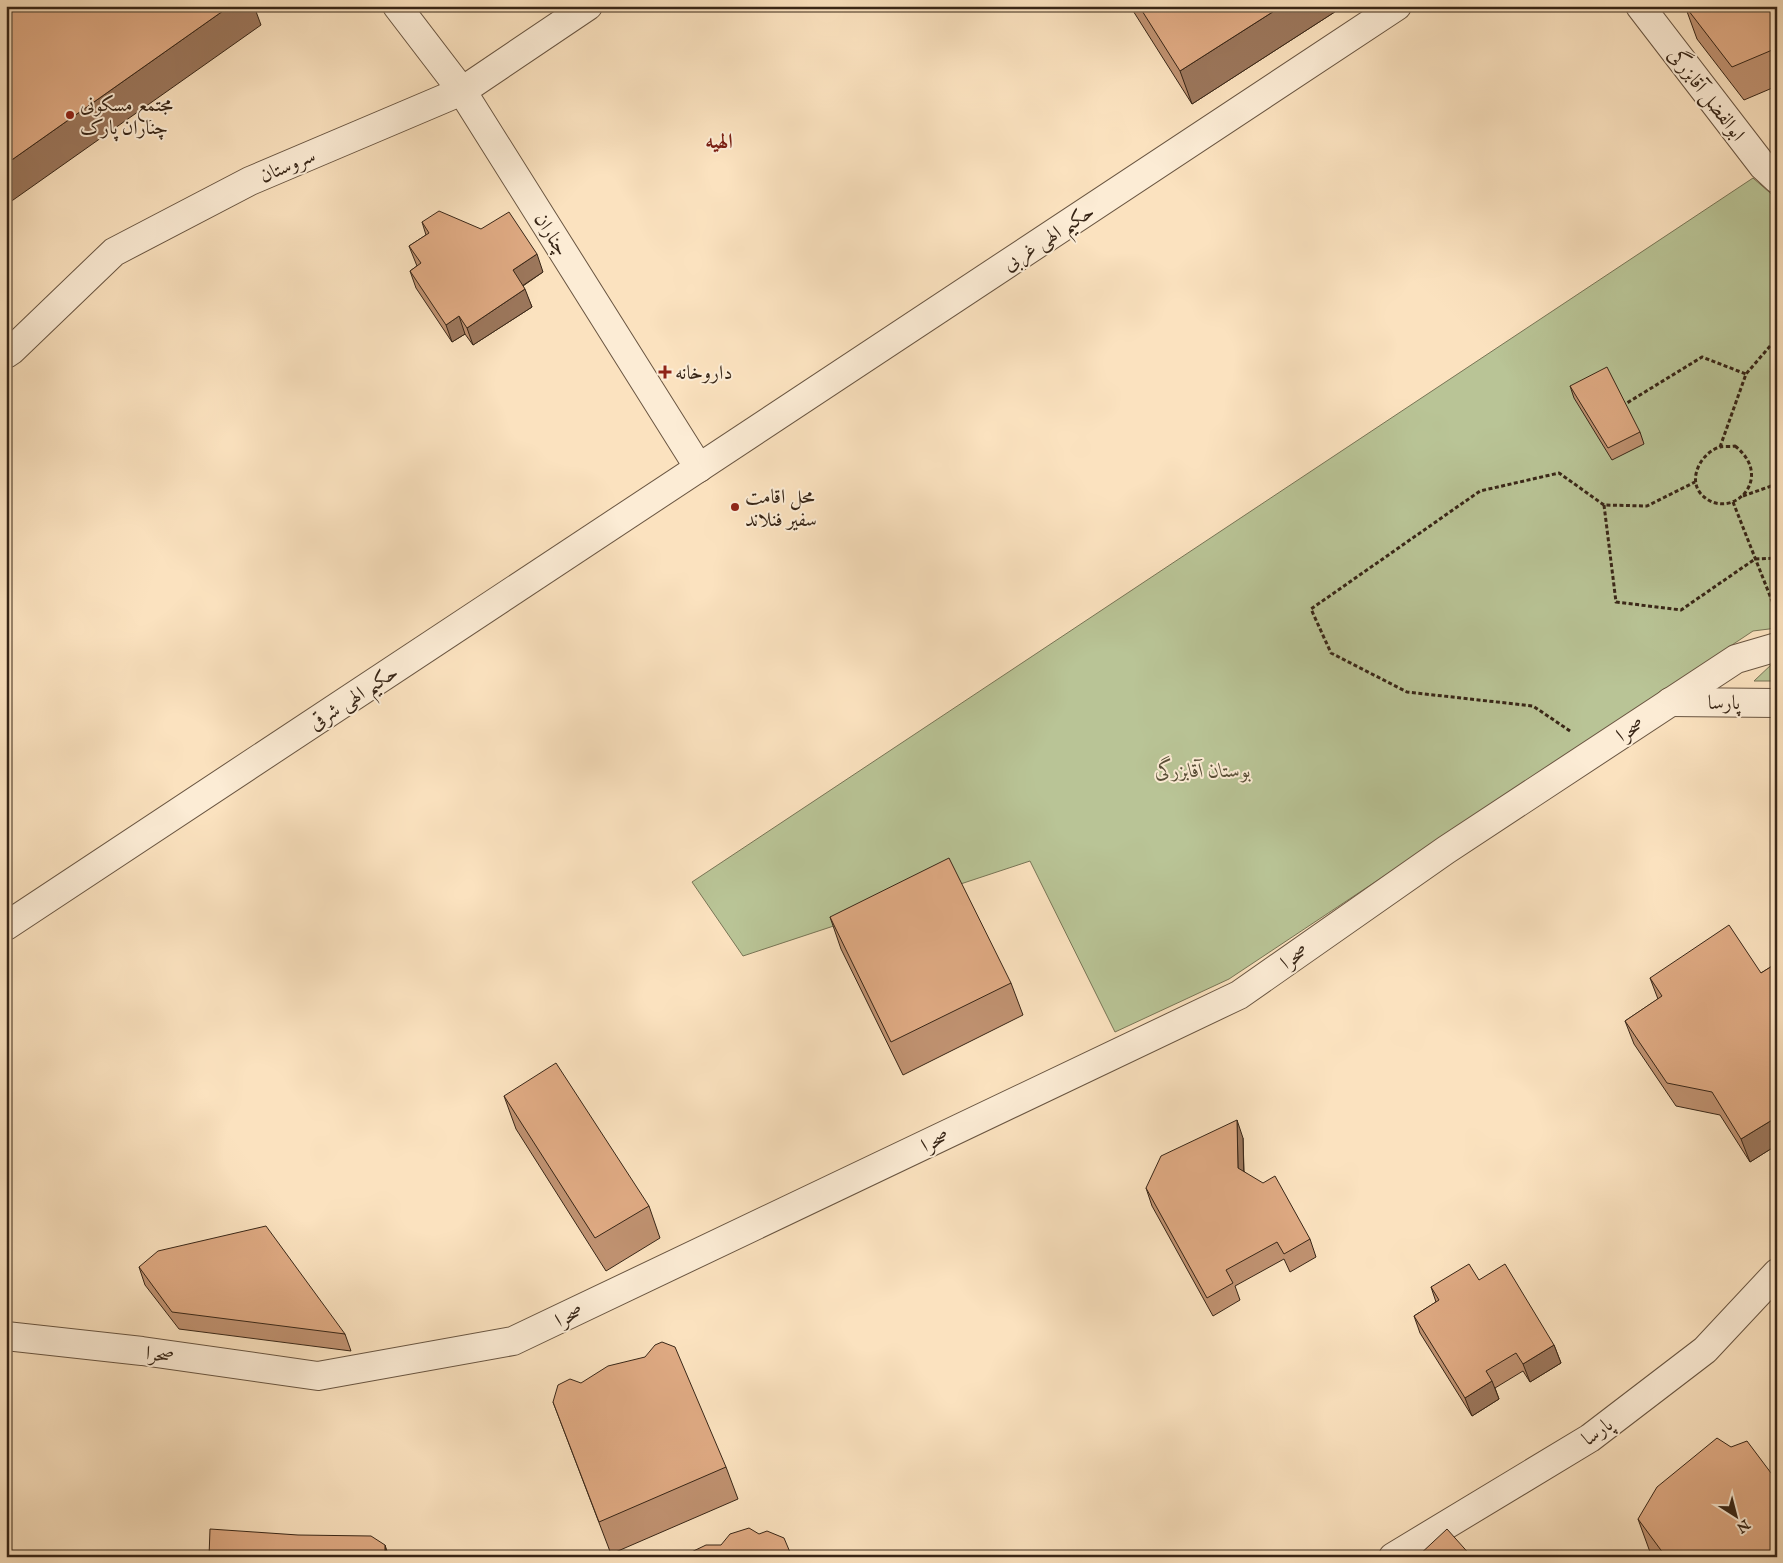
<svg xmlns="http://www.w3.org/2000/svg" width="1783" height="1563" font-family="'IM FELL English',Amiri,serif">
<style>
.green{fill:#b9c496;stroke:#787556}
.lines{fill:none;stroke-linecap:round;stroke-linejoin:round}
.minor-casing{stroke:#695541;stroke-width:30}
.path{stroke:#382617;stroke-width:3;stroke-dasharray:4 2.5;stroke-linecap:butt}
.minor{stroke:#fcecd5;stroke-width:28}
.wall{fill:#c09271;stroke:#382617}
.shaded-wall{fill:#9c775c;stroke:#382617}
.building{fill:#dfaa83;stroke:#382617}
.poi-dot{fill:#8f2418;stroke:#fcecd5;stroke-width:2}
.labels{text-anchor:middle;stroke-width:4;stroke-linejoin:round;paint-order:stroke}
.street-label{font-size:20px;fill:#382617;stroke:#fcecd5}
.poi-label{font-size:20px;fill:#382617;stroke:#fcecd5;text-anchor:start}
.park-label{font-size:20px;font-style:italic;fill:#584e37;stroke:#fcecd5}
.neighbourhood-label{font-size:21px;font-weight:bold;fill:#7a1f14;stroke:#fcecd5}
</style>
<rect width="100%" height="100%" fill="#fbe2bf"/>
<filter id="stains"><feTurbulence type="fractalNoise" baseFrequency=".004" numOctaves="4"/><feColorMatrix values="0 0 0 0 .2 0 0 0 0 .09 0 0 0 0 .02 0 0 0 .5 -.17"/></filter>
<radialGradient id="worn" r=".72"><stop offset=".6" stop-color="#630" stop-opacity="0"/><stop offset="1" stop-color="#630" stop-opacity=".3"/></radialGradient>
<!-- green -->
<g class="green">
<path d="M1753,178L1777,199V628L1753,631L1229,979L1115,1032L1030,861L743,956L692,882Z"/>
<path d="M1777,662V681H1754L1773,663Z"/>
</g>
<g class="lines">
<defs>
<g id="minor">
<path d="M397,6L462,91L699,468"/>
<path d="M1640,6L1763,166L1777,179"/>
<path d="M6,354L12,350L114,252L250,181L462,91L588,6"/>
<path d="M1670,702L1777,703"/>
<path d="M6,926L1397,6"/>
<path d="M6,1336L142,1351L318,1376L513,1341L1239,995L1446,850L1736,659L1777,647"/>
<path d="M1393,1557L1590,1438L1705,1350L1777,1273"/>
</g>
</defs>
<!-- minor casing -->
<use href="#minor" class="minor-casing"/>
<!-- path -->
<g class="path">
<path d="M1622,406L1702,357L1746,374"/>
<path d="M1735,446C1777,479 1729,524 1701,494C1687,478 1702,452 1720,447C1724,446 1731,447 1735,446Z"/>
<path d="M1720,447L1746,374L1777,338"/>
<path d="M1743,496L1777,484"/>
<path d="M1733,502L1774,606L1777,609"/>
<path d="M1604,505L1616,602L1681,610L1755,559L1777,558"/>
<path d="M1570,731L1533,706L1407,692L1331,653L1311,609L1480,491L1559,473L1604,505L1647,506L1695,482"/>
</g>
<!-- minor -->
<use href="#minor" class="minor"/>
</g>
<!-- wall -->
<g class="wall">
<path d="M1130,6H1344L1192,104Z"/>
<path d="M1685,6H1777V86L1744,100L1697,39Z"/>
<path d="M422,222L543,272L523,286L532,307L473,345L465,334L452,342L416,288L410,271L417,266L409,246L426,235Z"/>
<path d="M1570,386L1640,432L1644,444L1612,460L1574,398Z"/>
<path d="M830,917L1011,983L1023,1015L903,1075L841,949Z"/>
<path d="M1777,963V1145L1750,1162L1720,1115L1676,1106L1634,1044L1625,1021L1658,999L1650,978L1761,973Z"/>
<path d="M504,1096L649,1206L660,1238L606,1271L516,1129Z"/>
<path d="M1243,1138L1244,1171L1310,1239L1316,1257L1290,1272L1284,1259L1235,1286L1240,1300L1213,1316L1152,1206L1146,1188Z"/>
<path d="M139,1267L345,1334L351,1351L179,1329L145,1285Z"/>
<path d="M1479,1280L1554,1345L1561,1363L1530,1382L1523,1371L1495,1388L1499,1399L1472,1416L1420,1333L1414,1316L1436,1302L1431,1287Z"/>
<path d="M553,1402L726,1467L738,1499L611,1554Z"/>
<path d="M1638,1519L1777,1557H1653L1650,1552Z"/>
</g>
<!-- shaded-wall -->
<g class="shaded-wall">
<path d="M230,6H254L261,25L6,205V164Z"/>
<path d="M1282,6H1344L1192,104L1180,71Z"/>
<path d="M537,254L543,272L519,288L513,270Z"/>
<path d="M525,289L532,307L473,345L467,328Z"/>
<path d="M459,316L465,334L452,342L446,325Z"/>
<path d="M1777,1117V1145L1750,1162L1741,1139Z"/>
<path d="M1237,1120L1243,1138L1244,1185L1238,1168Z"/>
<path d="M1554,1345L1561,1363L1530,1382L1523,1364Z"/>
<path d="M1492,1381L1499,1399L1472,1416L1465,1398Z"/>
<path d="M385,1545L389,1557H385Z"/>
</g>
<!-- building -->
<g class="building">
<path d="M6,6H230L6,164Z"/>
<path d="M1139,6H1282L1180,71Z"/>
<path d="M1685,6H1777V48L1732,67Z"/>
<path d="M439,211L481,229L509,212L537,254L513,270L525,289L467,328L459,316L446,325L410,271L421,263L409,246L429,233L422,222Z"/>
<path d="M1607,367L1640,432L1608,448L1570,386Z"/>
<path d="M949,858L1011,983L891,1042L830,917Z"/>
<path d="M1729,925L1761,973L1777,963V1117L1741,1139L1712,1092L1667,1083L1625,1021L1662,996L1650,978Z"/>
<path d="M556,1063L649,1206L595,1238L504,1096Z"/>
<path d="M1237,1120L1238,1168L1263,1183L1275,1176L1310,1239L1284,1254L1277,1242L1226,1270L1233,1283L1207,1298L1146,1188L1161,1156Z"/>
<path d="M266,1226L345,1334L172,1312L139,1267L158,1251Z"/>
<path d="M1469,1264L1479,1280L1505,1264L1554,1345L1523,1364L1516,1353L1486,1371L1492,1381L1465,1398L1414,1316L1439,1300L1431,1287Z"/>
<path d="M662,1342L675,1347L726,1467L599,1522L553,1402L558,1385L570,1379L581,1383L608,1366L645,1357L655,1345Z"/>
<path d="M1717,1438L1731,1447L1747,1441L1777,1481V1557H1666L1638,1519L1657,1487Z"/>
<path d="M749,1528L759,1534L767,1531L784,1538L792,1557H681L706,1545H721L730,1534Z"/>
<path d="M210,1529L298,1535L371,1536L385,1545V1557H209Z"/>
<path d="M1447,1529L1472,1557H1417Z"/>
<path d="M648,1553L662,1554L675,1557H650Z"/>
</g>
<!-- markers -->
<g class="poi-dot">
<circle cx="70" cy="115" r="5"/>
<path d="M662.5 364.5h5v5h5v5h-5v5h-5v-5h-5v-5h5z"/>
<circle cx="735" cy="507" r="5"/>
</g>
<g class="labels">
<!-- street labels -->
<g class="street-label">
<text transform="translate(1707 94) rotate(52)" y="7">ابوالفضل آقابزرگی</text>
<text transform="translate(287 165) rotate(-23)" y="7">سروستان</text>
<text transform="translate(552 234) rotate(58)" y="7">چناران</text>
<text transform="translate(1048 237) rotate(-33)" y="7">حکیم الهی غربی</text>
<text transform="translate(353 697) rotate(-33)" y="7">حکیم الهی شرقی</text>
<text x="1724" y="709">پارسا</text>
<text transform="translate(1630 729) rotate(-33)" y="7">صحرا</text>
<text transform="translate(1294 956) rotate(-35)" y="7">صحرا</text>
<text transform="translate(935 1140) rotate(-26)" y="7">صحرا</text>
<text transform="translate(569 1315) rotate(-26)" y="7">صحرا</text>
<text transform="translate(160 1354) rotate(8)" y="7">صحرا</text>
<text transform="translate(1597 1431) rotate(-36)" y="7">پارسا</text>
</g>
<!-- poi labels -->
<g class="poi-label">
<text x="80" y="111">مجتمع مسکونی<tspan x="80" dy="23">چناران پارک</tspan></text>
<text x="675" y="379">داروخانه</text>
<text x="745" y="503">محل اقامت<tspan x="745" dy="23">سفیر فنلاند</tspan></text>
</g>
<!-- park labels -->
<g class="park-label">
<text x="1203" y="777">بوستان آقابزرگی</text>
</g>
<!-- neighbourhood labels -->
<g class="neighbourhood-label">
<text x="719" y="148">الهیه</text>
</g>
</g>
<!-- margin -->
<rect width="1783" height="1563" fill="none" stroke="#fbe2bf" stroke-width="25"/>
<rect x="8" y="8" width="1768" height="1548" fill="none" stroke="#382617" stroke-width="2.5"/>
<rect x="12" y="12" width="1758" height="1538" fill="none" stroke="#382617"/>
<!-- north arrow -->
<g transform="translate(1736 1516) rotate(144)" stroke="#fcecd5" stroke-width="4" paint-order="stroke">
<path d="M0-4L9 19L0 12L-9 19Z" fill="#382617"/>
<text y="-8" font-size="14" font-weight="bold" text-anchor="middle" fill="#382617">N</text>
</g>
<rect width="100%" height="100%" filter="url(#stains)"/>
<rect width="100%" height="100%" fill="url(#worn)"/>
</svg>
